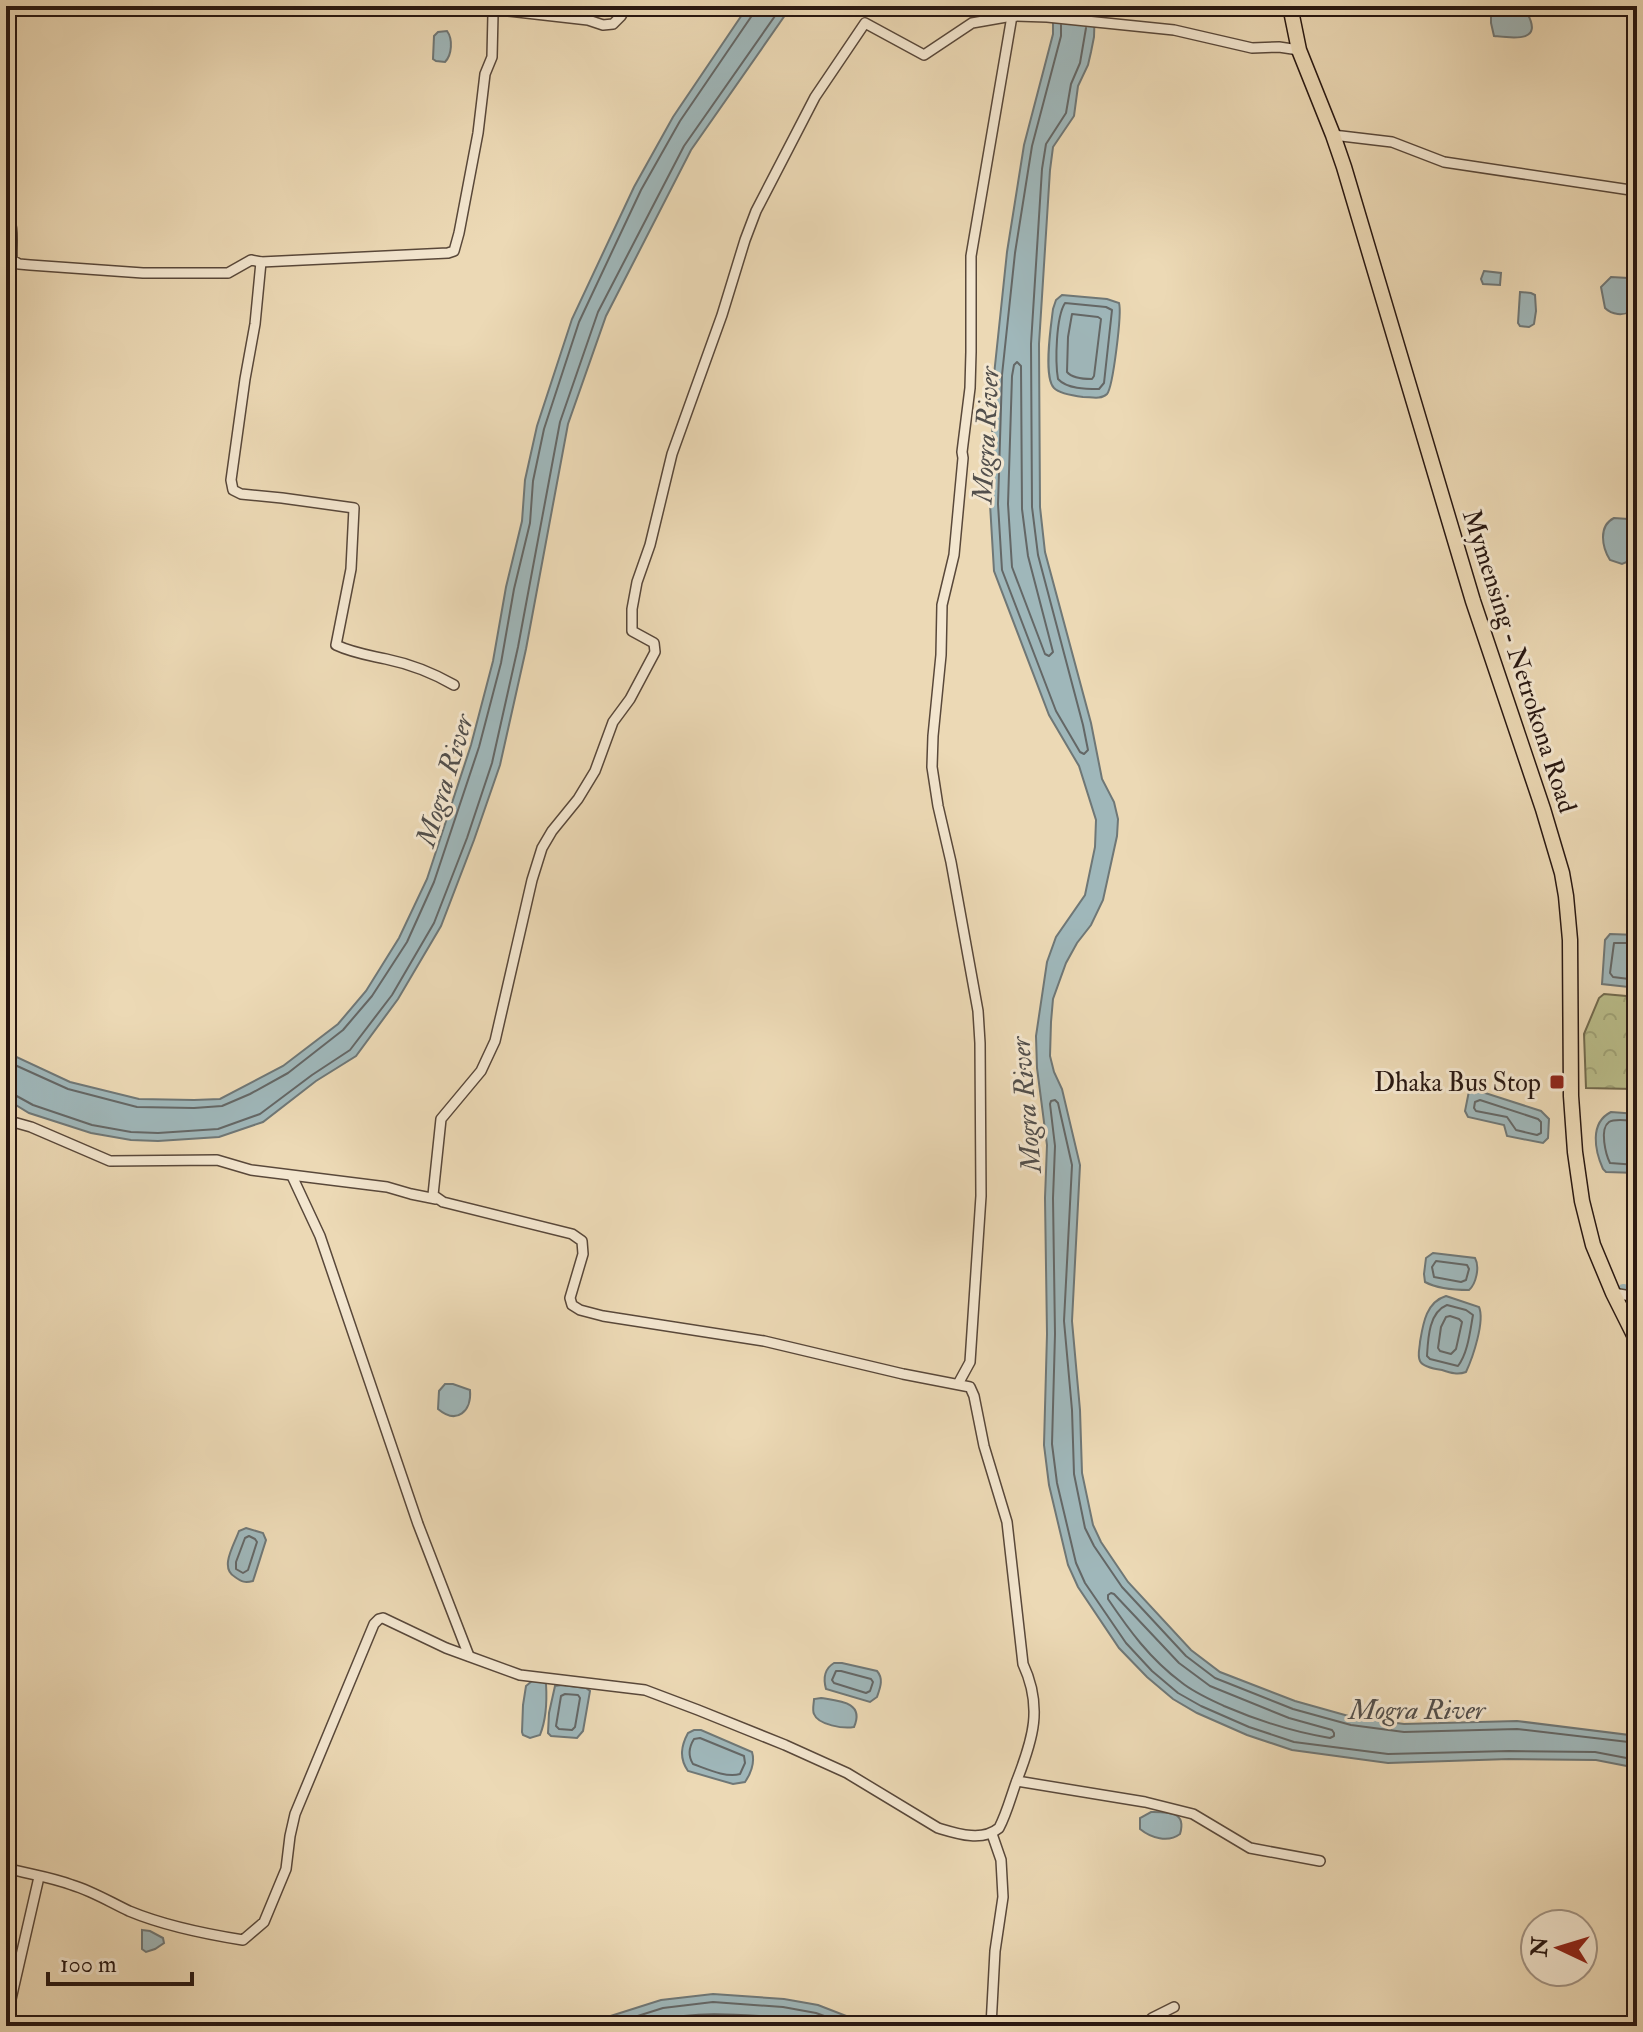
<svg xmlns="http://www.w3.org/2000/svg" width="1643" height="2032" font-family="'IM FELL Double Pica',serif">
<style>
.park{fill:url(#park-crowns);stroke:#716a4e;stroke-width:2}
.water{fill:#9fb7ba;stroke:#6f7776;stroke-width:2}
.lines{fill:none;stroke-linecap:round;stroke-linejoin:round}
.shore{stroke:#646766;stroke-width:2}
.canal{stroke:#9fb7ba;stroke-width:10}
.street-casing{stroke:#59483a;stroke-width:12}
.primary-casing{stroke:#281711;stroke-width:17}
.street{stroke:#f3e6cf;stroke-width:9}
.primary{stroke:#ecd9b5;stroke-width:14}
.poi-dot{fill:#8f2418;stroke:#f3e6cf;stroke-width:3}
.labels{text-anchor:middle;stroke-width:6;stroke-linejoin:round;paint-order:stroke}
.street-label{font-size:26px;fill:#281711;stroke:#f3e6cf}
.poi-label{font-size:26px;fill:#281711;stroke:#f3e6cf;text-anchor:end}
.water-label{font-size:28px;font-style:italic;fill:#524f4c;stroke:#f3e6cf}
</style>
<defs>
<pattern id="park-crowns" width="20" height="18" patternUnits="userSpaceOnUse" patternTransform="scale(2)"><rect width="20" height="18" fill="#babe8b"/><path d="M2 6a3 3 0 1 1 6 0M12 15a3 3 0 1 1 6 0" fill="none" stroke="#a0a377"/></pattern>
</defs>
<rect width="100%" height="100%" fill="#ecd9b5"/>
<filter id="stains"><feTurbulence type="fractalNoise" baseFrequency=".0025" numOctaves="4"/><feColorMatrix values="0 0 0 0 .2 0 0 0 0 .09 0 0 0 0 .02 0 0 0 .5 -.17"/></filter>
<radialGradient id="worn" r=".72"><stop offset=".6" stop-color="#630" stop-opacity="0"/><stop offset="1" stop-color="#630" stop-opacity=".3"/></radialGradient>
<!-- park -->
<path class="park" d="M1604,994L1637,997V1098H1634L1633,1089L1586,1088L1584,1034L1599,998Z"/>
<!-- water -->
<g class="water">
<path d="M748,6H795L788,11L691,150L606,316L568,424L526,649L500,765L474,840L441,926L398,999L356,1056L316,1081L263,1122L219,1137L158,1141L131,1140L91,1133L29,1113L6,1099V1052L70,1082L139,1099L194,1100L220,1099L283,1066L338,1024L366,991L399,938L427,879L471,745L493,661L506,587L522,521L525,480L537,426L572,319L634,187L673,117Z"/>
<path d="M1053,6H1095L1094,37L1091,52L1088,65L1078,86L1074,116L1053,147L1050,170L1039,344L1040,507L1045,552L1091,723L1102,779L1114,802L1118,819L1117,836L1103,900L1091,925L1077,943L1066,963L1053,999L1051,1022L1050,1056L1054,1072L1062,1089L1080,1165L1072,1321L1080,1410L1082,1473L1093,1525L1101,1542L1128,1582L1191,1650L1220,1672L1295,1701L1352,1717L1404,1724L1517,1721L1637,1736V1768L1596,1760L1509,1759L1388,1763L1292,1750L1247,1735L1197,1713L1173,1699L1147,1677L1119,1648L1078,1587L1068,1565L1049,1485L1044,1445L1047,1334L1045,1198L1047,1145L1037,1068L1036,1036L1047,962L1056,937L1085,895L1095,847L1096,820L1079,766L1049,715L994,571L990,504L994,375L1007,252L1024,145L1053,34Z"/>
<path d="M1500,12L1527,13C1544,43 1513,38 1494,36L1491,23V16Z"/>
<path d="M447,31C453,39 452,55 445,62L436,61L433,59L434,36L438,32Z"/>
<path d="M1484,271L1501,273L1500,285L1483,284L1481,279Z"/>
<path d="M1611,277L1628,278C1637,287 1641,301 1632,311C1623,316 1612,315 1605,308L1601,287Z"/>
<path d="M1520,292L1531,293L1535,295L1536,311L1534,324L1529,327L1520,326L1518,323Z"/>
<path d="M1062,295L1107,299L1119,303C1122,313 1113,387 1107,394C1101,400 1091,397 1083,397C1075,396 1060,394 1054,388C1043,377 1051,325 1053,309L1056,300Z"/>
<path d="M1614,518L1628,519C1639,531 1640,545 1634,559L1622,564L1610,560C1602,547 1598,526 1614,518Z"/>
<path d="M1610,934L1637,935V988L1602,984L1605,940Z"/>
<path d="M1469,1091H1479L1541,1111L1549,1119L1548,1138L1543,1143L1507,1136L1504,1125L1468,1117L1465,1111Z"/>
<path d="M1611,1112L1637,1114V1173L1606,1172L1603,1169C1595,1151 1589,1123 1611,1112Z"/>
<path d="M1433,1253L1475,1258C1480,1267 1476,1284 1469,1290C1455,1290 1438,1289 1425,1282L1424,1274L1426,1258Z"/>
<path d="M1446,1296L1479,1307C1485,1321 1473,1357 1466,1372C1458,1375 1451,1373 1442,1370C1435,1369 1423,1367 1420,1361C1417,1355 1420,1347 1420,1342C1423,1324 1426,1302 1446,1296Z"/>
<path d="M445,1384H453L470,1390C472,1411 457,1425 438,1409L439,1391Z"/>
<path d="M246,1528L263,1533L266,1540L253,1581C245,1583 242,1582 235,1577C219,1568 234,1545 239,1531Z"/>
<path d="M834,1663H842L877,1671C884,1679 880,1688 877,1697L870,1702L826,1689C823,1678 824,1669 834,1663Z"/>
<path d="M532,1681L543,1682L546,1684C547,1700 546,1720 540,1735L530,1738L523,1735L522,1732L523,1705L526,1686Z"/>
<path d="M562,1685L586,1688L590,1691L583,1731L577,1738L551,1736L548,1733L549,1713L555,1686Z"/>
<path d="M821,1698C839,1701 865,1702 854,1727C844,1729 818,1725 814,1714C812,1710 814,1703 814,1699Z"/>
<path d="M694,1730H701L752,1752C755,1762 751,1773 745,1782L733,1784L688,1771C679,1758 681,1746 688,1733Z"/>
<path d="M1151,1812C1168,1812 1187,1811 1180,1834C1168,1843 1151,1838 1140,1829V1818Z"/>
<path d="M142,1930L150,1931L163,1938L164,1943L155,1949L146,1952L142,1949Z"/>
<path d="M713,1994L784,1999L818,2005L872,2026H579L661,2000Z"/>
</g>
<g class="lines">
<!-- shore -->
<g class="shore">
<path d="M1061,25V36L1032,146L1015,253L1002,375L998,504L1002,570L1056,711L1080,752L1084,754L1088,750L1083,725L1038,555L1032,507L1031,344L1042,169L1046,144L1066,113L1071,84L1080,63L1086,28"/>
<path d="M1065,303L1106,307L1112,310L1104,383L1099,389C1086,389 1067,389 1058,379C1055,361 1056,317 1065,303Z"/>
<path d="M1072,314L1098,317L1101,319L1094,376L1092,379C1084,379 1072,378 1067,372L1068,337Z"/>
<path d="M1017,362L1021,366L1022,509L1028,556L1053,652L1049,656L1045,654L1012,567L1008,504L1012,376L1014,365Z"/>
<path d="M1637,943H1614L1610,973L1613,977L1637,980"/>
<path d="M6,1061L68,1089L137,1107L194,1108L222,1106L250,1094L288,1073L343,1030L372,996L407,942L434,882L479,747L501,663L514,589L530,523L533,481L544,429L579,322L641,190L680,121L753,14L754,6"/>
<path d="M6,1093L13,1094L33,1105L92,1125L131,1132L158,1133L218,1129L260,1114L312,1075L350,1050L392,995L434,923L467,838L492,763L518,647L560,422L598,312L684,146L782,6"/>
<path d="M1480,1100L1538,1119L1541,1122V1133L1537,1135L1516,1130L1507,1117L1476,1111L1474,1108L1475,1102Z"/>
<path d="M1637,1121C1630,1121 1615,1118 1609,1122C1599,1129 1606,1155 1610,1163L1637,1165"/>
<path d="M1436,1261L1467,1265L1469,1269L1466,1280L1461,1282L1434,1277L1432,1267Z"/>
<path d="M1447,1305L1466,1310L1473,1315C1470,1331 1468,1353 1458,1366L1430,1359L1427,1356C1428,1338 1429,1312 1447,1305Z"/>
<path d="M1450,1316L1459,1319L1462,1322L1456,1349L1451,1354L1440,1351L1438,1348L1441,1327L1446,1317Z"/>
<path d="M249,1536L255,1539L257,1542L248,1570L243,1573L236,1569V1562L245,1538Z"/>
<path d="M1111,1593L1114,1594L1179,1663L1210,1686L1289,1718L1332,1730L1334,1733V1736L1330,1738C1293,1732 1259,1721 1224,1706C1209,1699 1193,1692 1181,1682C1150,1659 1129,1630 1108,1599V1595Z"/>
<path d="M841,1671L871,1679L873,1682L870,1691L866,1693L834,1683L832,1680L836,1671Z"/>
<path d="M565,1694L578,1695L580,1698L575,1727L572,1730L559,1729L556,1726L561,1696Z"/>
<path d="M700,1738L744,1756L745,1763L740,1774C726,1778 707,1769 693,1764C688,1756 689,1747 694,1739Z"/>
<path d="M1637,1743L1517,1729L1404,1732L1351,1725L1293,1709L1215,1678L1186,1656L1122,1587L1094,1546L1085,1528L1074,1474L1072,1410L1064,1321L1072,1165L1058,1103L1055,1100L1051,1101L1050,1104L1055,1146L1053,1198L1055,1334L1052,1444L1057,1483L1076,1563L1085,1583L1126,1643L1152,1671L1178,1693L1201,1706L1249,1727L1294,1742L1388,1754L1509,1751L1595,1752L1637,1760"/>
<path d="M606,2026L663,2008L713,2002L783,2007L816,2013L852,2026"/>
<path d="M639,2026C683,2012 714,2013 759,2016C781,2017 802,2019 822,2026"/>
</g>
<!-- canal -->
<path class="canal" d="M1623,1289L1637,1292"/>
<defs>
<g id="street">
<path d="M1333,135L1392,142L1444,162L1637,191"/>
<path d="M6,212C15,227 11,243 12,260L19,264L30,265L143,273H228L251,260L261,262L448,253L454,251L459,233L478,133L485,74L492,57L493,14L499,10L588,20L603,25L613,24L621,16L626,6"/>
<path d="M261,262L255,324L245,379L231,480L233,490L241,494L282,498L354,508L351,569L336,645C353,653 368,655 386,659C410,664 433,673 454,685"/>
<path d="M6,1120L31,1127L110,1161L217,1160L251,1170L387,1187L411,1194L436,1199"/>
<path d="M292,1176L320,1236L418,1524L469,1656"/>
<path d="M1613,1293L1637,1297"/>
<path d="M958,1384L970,1362L981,1196L980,1043L978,1011L951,862L938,806L932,767L933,736L941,655L942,605L954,555L963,458L962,452L970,388L971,352V256L1012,16"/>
<path d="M1017,1781L1145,1802L1193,1814L1250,1848L1320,1861"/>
<path d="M6,1868C28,1874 51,1877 72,1885C92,1891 110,1902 129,1911C165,1926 205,1934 243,1940L264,1922L286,1869L290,1836L295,1814L374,1624L379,1619L383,1618L446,1648L520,1675L645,1690L698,1710L785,1745L847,1773L938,1828C958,1834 982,1842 999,1828C1007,1813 1011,1796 1017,1780C1033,1739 1043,1707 1023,1664L1007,1522L984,1446L974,1396L970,1387L903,1374L764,1341L603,1316L580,1310L572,1305L570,1298L583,1254L582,1241L572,1234L443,1202L433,1195L441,1119L481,1071L495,1041L532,880L542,848L552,831L578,799L595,771L613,722L630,699L655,652L654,643L632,631V609L637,582L650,545L672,454L722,315L745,240L756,211L815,97L865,23L924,55L972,23L1012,16L1047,17L1174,30L1252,48L1279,47L1299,50"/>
<path d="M6,2021L39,1877"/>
<path d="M991,2026L995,1951L1003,1897L1001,1860L992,1834"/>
<path d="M1147,2026L1152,2018L1174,2007"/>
</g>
<path id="primary" d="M1290,6L1299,50L1333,135L1344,167L1473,601L1543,809L1562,873L1566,896L1570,940L1571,1096L1575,1152L1582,1201L1593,1245L1613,1293L1637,1341"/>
</defs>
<!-- street casing -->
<use href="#street" class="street-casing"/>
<!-- primary casing -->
<use href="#primary" class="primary-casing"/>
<!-- street -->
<use href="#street" class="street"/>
<!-- primary -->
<use href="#primary" class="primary"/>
</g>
<!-- markers -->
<rect class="poi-dot" x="1549" y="1074" width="16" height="16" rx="4"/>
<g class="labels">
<!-- street labels -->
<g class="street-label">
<text transform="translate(1520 661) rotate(72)" y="9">Mymensing - Netrokona Road</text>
</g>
<!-- poi labels -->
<g class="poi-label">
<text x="1541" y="1091">Dhaka Bus Stop</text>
</g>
<!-- water labels -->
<g class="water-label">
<text transform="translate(985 435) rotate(-87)" y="10">Mogra River</text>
<text transform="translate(444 780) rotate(-73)" y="10">Mogra River</text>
<text transform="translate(1025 1105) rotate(-95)" y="10">Mogra River</text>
<text x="1417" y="1719">Mogra River</text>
</g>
</g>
<!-- margin -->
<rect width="1643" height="2032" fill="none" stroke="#ecd9b5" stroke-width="32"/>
<rect x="8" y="8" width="1627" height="2016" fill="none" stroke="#281711" stroke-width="4"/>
<rect x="16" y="16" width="1611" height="2000" fill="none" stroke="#281711" stroke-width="2"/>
<!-- north arrow -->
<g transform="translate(1559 1948) rotate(274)"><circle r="38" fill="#f3e6cf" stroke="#a29383" stroke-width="2"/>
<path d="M0-6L14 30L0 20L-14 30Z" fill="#8f2418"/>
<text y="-12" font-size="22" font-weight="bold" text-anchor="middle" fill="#281711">N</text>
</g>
<!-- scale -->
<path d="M48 1972v12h144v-12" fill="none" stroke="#281711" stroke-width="4"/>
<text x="60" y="1972" font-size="24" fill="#281711" stroke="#f3e6cf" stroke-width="6" paint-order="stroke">100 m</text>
<rect width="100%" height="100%" filter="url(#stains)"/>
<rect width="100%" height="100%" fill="url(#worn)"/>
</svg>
